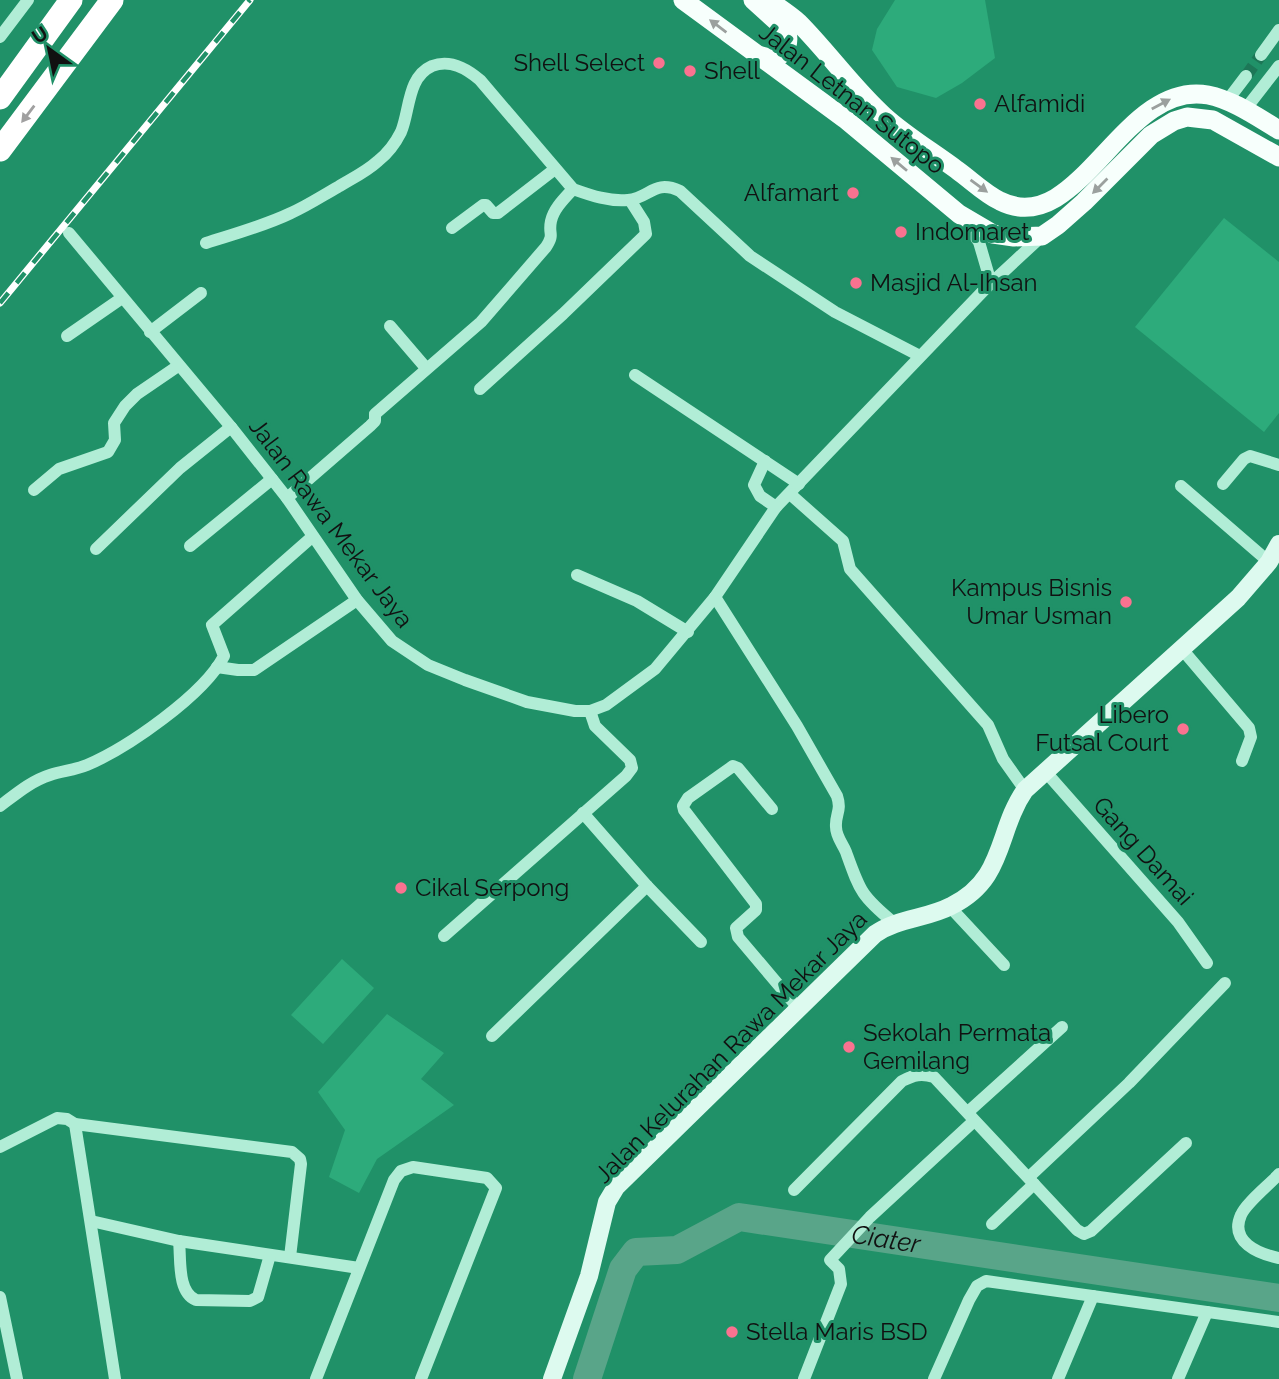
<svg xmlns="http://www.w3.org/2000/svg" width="1279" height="1379" font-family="Raleway,sans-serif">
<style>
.green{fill:#2dab7b}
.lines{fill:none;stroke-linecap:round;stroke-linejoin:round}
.river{stroke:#59a589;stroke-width:28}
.street-tunnel{stroke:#1d7757;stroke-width:12;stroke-dasharray:12 6;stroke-linecap:butt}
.street{stroke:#b1edd6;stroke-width:12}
.secondary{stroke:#ddfaef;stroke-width:18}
.primary{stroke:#f7fffc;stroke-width:19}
.highway{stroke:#fff;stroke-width:23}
.rail-casing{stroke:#fff;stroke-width:7}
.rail{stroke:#209168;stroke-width:4.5;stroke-dasharray:13;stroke-linecap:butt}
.oneway{fill:#9ba09e}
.oneway2{fill:#a0a0a0}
.poi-dot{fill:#fa7290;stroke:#209168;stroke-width:2.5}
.labels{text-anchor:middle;stroke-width:6;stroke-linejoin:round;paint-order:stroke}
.poi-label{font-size:24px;fill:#111;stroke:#209168;text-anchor:start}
.street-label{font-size:24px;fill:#111;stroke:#209168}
.water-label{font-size:26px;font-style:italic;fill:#111;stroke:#209168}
</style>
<rect width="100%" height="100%" fill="#209168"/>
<!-- green -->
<g class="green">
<path d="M895,0H985L995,58L962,83L936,98L897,87L872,50L877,29Z"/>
<path d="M1224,218L1279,262V413L1264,432L1135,327Z"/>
<path d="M342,959L374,988L323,1044L291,1015Z"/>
<path d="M387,1014L444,1053L421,1079L454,1105L377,1159L359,1193L329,1177L345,1130L318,1092Z"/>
</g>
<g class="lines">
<!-- river -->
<path class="river" id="s1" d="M587,1379L623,1269L636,1252L677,1250L739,1217L1279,1298"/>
<!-- street-tunnel -->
<path class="street-tunnel" d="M1246,76L1261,55"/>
<!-- street -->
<g class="street">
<path d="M0,37L28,0"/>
<path d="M1261,55L1279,30"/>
<path d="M1227,101L1246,76"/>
<path d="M1244,111L1279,66"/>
<path d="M964,220L979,242L991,283"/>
<path d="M452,228L483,205H486L493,213H498L555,169"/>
<path d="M69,233L231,427L287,498L357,600L392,641L428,665L465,680L527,702L575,711H590L606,705L655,669L715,597L776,507L987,287L1042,236"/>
<path d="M206,243C234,234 264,226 291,213C307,206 322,196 338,187C351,179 366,172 378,161C387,154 396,142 401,132C410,111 407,77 432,66C450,59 466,68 480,80L573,189C590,195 609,202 628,200C650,198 654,179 680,191L750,256L835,312L920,356"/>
<path d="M390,326L426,368"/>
<path d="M150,332L201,293"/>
<path d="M67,336L122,298"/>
<path d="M635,375L799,484"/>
<path d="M480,389L563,314L646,234L644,222L630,200"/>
<path d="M765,461L754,485L760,496L776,507"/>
<path d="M1223,484L1244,459L1250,456L1279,465"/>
<path d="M1181,486L1269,562"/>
<path d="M34,490L59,469L108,452L115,440L114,423L125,406L137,394L178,366"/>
<path d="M790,494L843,541L850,569L988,725L1003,759L1025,790"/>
<path d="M287,498L370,426L375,421V414L481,322L546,247C555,233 548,235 551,221C554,208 565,198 573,189"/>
<path d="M190,546L272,479"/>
<path d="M96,549L180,468L231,427"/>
<path d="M577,575L637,601L688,632"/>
<path d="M715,597L797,726L837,796C842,811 835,814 836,827C836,837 843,844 846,852C860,891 861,896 894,923"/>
<path d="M1181,648L1249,728L1251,737L1242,761"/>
<path d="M217,667L238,670H254L357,600"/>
<path d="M1044,770L1178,922L1207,963"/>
<path d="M0,806C16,794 31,781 50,775C62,771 75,770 87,765C127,748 204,695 224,656L212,625L312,537"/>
<path d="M772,809L738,768L733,766L688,798L683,806L684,810L756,904V910L736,928L738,937L798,1008"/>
<path d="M583,813L647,886L701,942"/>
<path d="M950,907L1004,965"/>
<path d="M444,936L626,776L632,768L630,760L595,726L590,711"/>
<path d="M492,1036L647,886"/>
<path d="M968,1112L1062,1027"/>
<path d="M75,1124L115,1379"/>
<path d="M0,1147L57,1118L67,1119L75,1124L292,1152L300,1159L301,1164L290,1257"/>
<path d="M1279,1174C1269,1185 1246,1203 1241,1215C1229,1242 1259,1254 1279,1258"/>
<path d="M1029,1177L1129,1083L1225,983"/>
<path d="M794,1190L902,1081C914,1075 921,1073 934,1077L1077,1230L1084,1234L1091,1231L1186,1143"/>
<path d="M91,1221L179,1241L359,1268"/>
<path d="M992,1224L1034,1184"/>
<path d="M179,1241C181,1259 177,1292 196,1300L250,1301L258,1297L270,1255"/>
<path d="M0,1297L17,1379"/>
<path d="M316,1379L394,1180L401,1171L413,1167L487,1178L496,1188L421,1379"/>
<path d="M804,1379L841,1284L839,1269L830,1260L870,1217L974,1121"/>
<path d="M934,1379L969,1300L977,1286L986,1281L1279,1322"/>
<path d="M1058,1379L1093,1296"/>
<path d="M1178,1379L1207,1312"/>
</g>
<!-- secondary -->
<path class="secondary" d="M552,1379L589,1276L607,1202L616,1187L875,934C898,918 926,919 951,906C1006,879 996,832 1025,790L1238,598L1269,562L1279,544"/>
<!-- primary -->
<g class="primary">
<path d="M683,0L845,119L959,214L993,234L1014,237L1042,236L1058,225L1084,202L1151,135L1174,121L1187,117L1213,120L1279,157"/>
<path d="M753,0L785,29C791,39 787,54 775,58C769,59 763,56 757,55"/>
<path d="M768,0C778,7 789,14 798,22C828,52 853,88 884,116C906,136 933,152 957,170C971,180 985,194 1000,201C1079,241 1122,79 1208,95C1233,100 1257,117 1279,130"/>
</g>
<!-- highway -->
<g class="highway">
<path d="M0,98L71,0"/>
<path d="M0,150L112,0"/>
</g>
<defs>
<path id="rail" d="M0,303L250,0"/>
</defs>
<!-- rail casing -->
<use href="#rail" class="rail-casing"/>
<!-- rail -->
<use href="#rail" class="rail"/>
</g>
<!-- one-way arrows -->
<defs><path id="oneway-solid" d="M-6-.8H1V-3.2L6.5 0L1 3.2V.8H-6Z" transform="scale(1.75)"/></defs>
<g class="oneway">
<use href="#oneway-solid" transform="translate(718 26) rotate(-143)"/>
<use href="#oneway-solid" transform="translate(1161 104) rotate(-28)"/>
<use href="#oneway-solid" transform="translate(899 164) rotate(-140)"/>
<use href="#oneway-solid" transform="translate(979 186) rotate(36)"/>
<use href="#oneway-solid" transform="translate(1100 186) rotate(135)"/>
</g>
<use class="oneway2" href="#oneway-solid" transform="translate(28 114) rotate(127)"/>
<!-- markers -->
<g class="poi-dot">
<circle cx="659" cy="63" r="7"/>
<circle cx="690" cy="71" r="7"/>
<circle cx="980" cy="104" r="7"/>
<circle cx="853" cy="193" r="7"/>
<circle cx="901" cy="232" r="7"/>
<circle cx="856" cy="283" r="7"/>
<circle cx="1126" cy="602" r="7"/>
<circle cx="1183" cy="729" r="7"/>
<circle cx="401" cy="888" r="7"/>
<circle cx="849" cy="1047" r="7"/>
<circle cx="732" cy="1332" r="7"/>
</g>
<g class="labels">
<!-- poi labels -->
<g class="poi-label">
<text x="645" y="71" text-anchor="end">Shell Select</text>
<text x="704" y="79">Shell</text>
<text x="994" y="112">Alfamidi</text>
<text x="839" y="201" text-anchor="end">Alfamart</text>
<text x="915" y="240">Indomaret</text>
<text x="870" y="291">Masjid Al-Ihsan</text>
<text x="1112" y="596" text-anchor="end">Kampus Bisnis<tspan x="1112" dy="28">Umar Usman</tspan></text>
<text x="1169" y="723" text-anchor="end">Libero<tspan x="1169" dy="28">Futsal Court</tspan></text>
<text x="415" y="896">Cikal Serpong</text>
<text x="863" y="1041">Sekolah Permata<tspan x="863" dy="28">Gemilang</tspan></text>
<text x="746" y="1340">Stella Maris BSD</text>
</g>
<!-- street labels -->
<g class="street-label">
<text transform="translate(852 99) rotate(38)" y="8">Jalan Letnan Sutopo</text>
<text transform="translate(331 523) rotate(53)" y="8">Jalan Rawa Mekar Jaya</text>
<text transform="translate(1143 851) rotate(48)" y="8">Gang Damai</text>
<text transform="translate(731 1047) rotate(-45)" y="8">Jalan Kelurahan Rawa Mekar Jaya</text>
</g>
<!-- water labels -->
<g class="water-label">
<text dy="9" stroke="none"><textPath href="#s1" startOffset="397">Ciater</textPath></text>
</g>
</g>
<!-- north arrow -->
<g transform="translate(49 49) rotate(327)" stroke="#209168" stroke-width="5" paint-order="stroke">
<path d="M0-5L12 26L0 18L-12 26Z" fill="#111111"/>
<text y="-10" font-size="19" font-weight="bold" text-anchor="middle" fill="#111111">U</text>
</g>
</svg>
